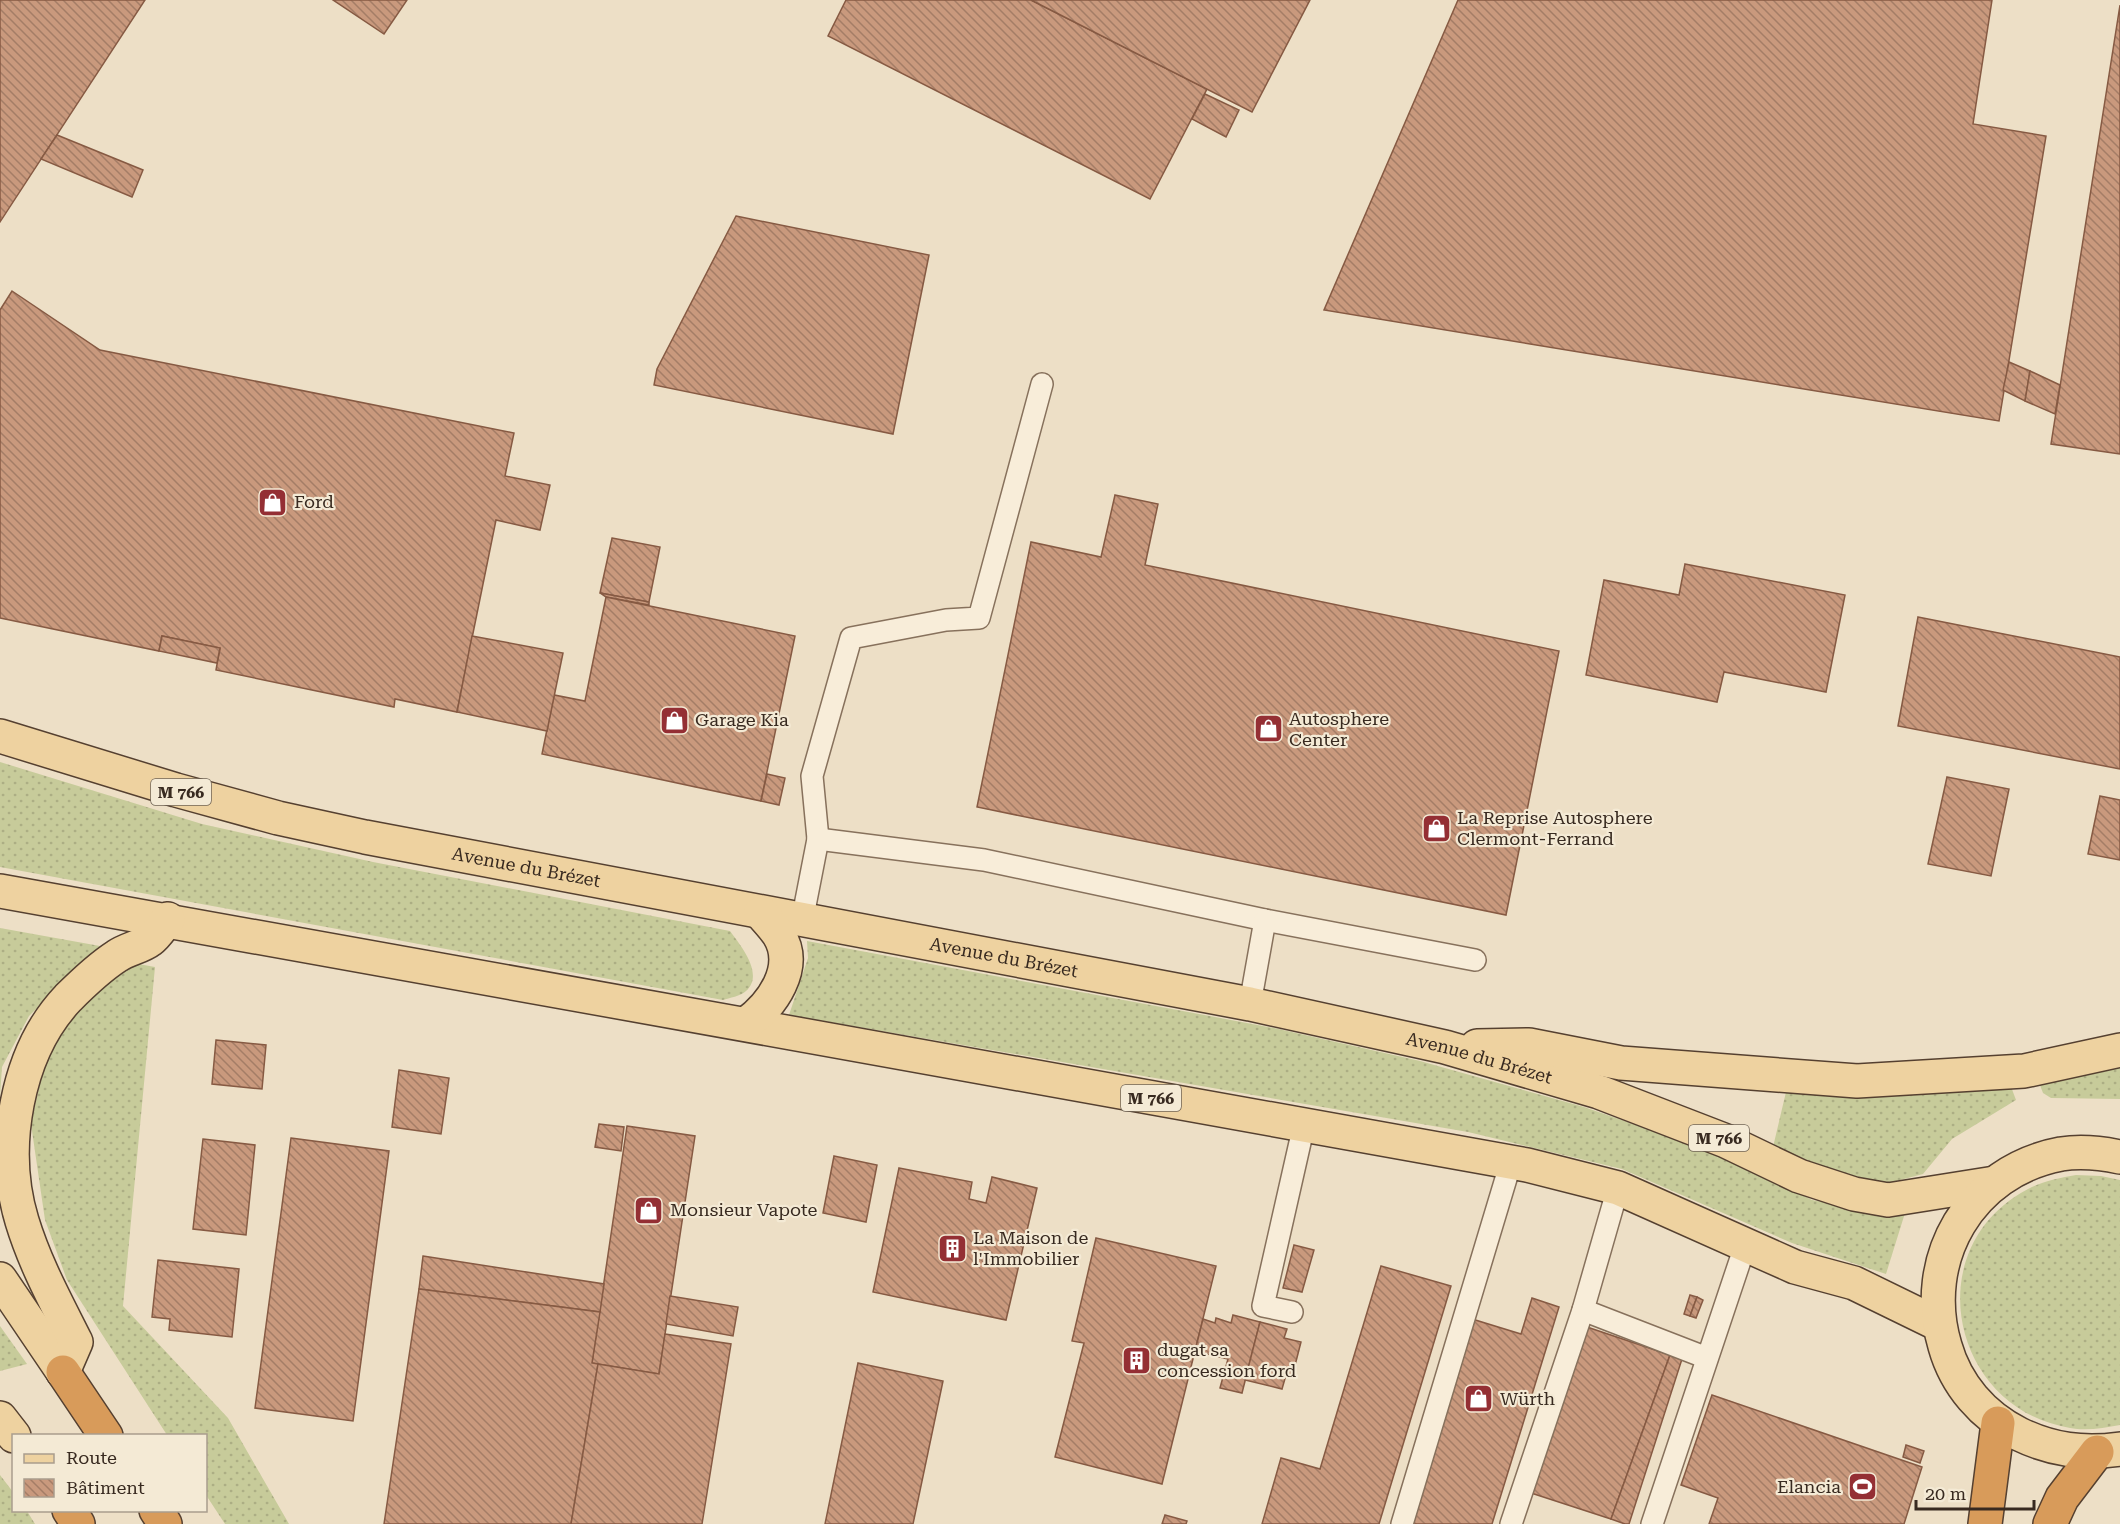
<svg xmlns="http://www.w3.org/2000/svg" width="2120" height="1524" font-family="'Roboto Serif',serif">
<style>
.grass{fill:url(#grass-dots)}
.building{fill:url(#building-back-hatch);stroke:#865a43;stroke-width:1.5}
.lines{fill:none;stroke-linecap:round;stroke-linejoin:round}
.lane-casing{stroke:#87715c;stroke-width:24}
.primary-casing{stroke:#554030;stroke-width:36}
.highway-casing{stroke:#554030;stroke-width:36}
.lane{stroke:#f8edd9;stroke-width:21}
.primary{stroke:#eed2a0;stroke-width:33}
.highway{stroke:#d89b5a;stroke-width:33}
.labels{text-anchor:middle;stroke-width:4.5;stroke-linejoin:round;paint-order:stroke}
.shield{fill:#f4ead5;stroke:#706456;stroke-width:1.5}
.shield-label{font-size:16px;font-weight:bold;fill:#382a20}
.poi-label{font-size:18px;fill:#382a20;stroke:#f4ead5;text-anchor:start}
.street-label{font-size:18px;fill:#382a20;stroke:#f4ead5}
</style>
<defs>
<pattern id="grass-dots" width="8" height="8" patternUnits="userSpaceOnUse" patternTransform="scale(1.5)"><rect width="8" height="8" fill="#c7cb9a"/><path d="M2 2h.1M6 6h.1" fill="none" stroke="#acae84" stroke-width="1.8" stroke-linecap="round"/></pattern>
<pattern id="building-back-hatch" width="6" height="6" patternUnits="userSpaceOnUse" patternTransform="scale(1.5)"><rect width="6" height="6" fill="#c9997d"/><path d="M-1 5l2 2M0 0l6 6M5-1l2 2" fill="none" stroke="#a47d66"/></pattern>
</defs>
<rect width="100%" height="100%" fill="#eddfc6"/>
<!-- grass -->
<g class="grass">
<path d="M0,762L202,824L373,862L730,931C740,945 765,974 746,991C741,996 729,998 723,1000L0,867Z"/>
<path d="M0,928L100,946L29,1016L2,1067L0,1096Z"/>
<path d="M807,941L1274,1028L1420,1061L1584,1107L1729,1157L1812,1200L1873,1212L1905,1213L1886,1274L1792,1243L1622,1169L1468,1132L789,1015L808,958Z"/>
<path d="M133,963L155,967L123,1306L228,1418L289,1524H225L206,1495V1436L167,1435L67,1280L45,1220L31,1124L43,1070L64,1023L104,980Z"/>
<path d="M2120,1062V1099L2051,1098L2043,1093L2038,1080Z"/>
<path d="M2010,1084L2016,1100L1952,1139L1923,1174L1885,1184L1847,1176L1773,1147L1786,1092L1919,1093Z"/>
<path d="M2076,1175L2101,1176L2120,1180V1425C2104,1428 2086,1431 2070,1428C1950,1408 1917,1247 2028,1189C2043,1181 2060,1178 2076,1175Z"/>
<path d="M0,1326L27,1364L0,1371Z"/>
<path d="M0,1475L13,1492L14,1510L27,1511L35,1524H0Z"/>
</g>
<!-- building -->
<g class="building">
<path d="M0,0H145L0,222Z"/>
<path d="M333,0H407L384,34Z"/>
<path d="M846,0H1031L1207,89L1150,199L828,36Z"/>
<path d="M1031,0H1310L1252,112Z"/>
<path d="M1458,0H1992L1973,124L2046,136L1999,421L1324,310Z"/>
<path d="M2120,5V454L2051,444Z"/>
<path d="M1205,94L1239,110L1226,137L1192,119Z"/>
<path d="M57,135L143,170L132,197L41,159Z"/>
<path d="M736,216L929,255L893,434L654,385L657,369Z"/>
<path d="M12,291L100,350L514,433L505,476L550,485L540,530L496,520L457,712L395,699L394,707L216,670L220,648L162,636L159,651L0,618V310Z"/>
<path d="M2009,362L2030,371L2025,401L2003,390Z"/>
<path d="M2030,371L2060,385L2055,414L2025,401Z"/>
<path d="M1115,495L1158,504L1145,565L1559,651L1506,915L977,807L1031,542L1101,557Z"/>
<path d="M612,538L660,547L649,602L600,593Z"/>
<path d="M1685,564L1845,595L1826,692L1724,672L1717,702L1586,675L1604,580L1679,595Z"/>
<path d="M600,593L649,602V605L606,597Z"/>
<path d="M606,597L795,636L761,801L542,754L554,695L585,701Z"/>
<path d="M1918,617L2120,657V769L1898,726Z"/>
<path d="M162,636L220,648L217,663L159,651Z"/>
<path d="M472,636L563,653L547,731L457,712Z"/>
<path d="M767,774L785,778L779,805L761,801Z"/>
<path d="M1947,777L2009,789L1991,876L1928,864Z"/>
<path d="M2100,796L2120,800V860L2088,854Z"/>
<path d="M216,1040L266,1045L262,1089L212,1084Z"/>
<path d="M399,1070L449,1078L441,1134L392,1127Z"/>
<path d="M599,1124L624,1127L621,1151L595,1147Z"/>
<path d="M627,1126L695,1136L659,1374L592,1363Z"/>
<path d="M291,1138L389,1151L353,1421L255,1408Z"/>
<path d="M203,1139L255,1145L246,1235L193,1229Z"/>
<path d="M834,1156L877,1165L866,1222L823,1213Z"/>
<path d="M899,1168L972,1182L969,1199L986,1203L992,1177L1037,1188L1006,1320L873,1292Z"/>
<path d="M1096,1238L1216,1266L1162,1484L1055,1457L1084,1343L1072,1341Z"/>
<path d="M1294,1245L1314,1250L1302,1292L1283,1288Z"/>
<path d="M423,1256L604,1284L600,1312L419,1289Z"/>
<path d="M158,1260L239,1269L232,1337L169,1330L170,1319L152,1317Z"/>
<path d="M1381,1266L1451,1286L1379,1524H1262L1281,1458L1320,1469Z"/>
<path d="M419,1289L600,1312L592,1363L598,1364L571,1524H384Z"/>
<path d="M1690,1295L1697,1297L1690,1316L1684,1314Z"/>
<path d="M670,1296L738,1307L733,1336L666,1324Z"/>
<path d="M1697,1297L1703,1300L1696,1318L1690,1316Z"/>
<path d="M1532,1298L1559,1307L1492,1524H1410L1472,1319L1521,1334Z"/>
<path d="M1233,1315L1260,1322L1242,1393L1220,1388L1228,1359L1195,1351L1203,1319L1215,1323L1216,1318L1231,1323Z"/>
<path d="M1260,1322L1287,1329L1284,1338L1301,1342L1292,1377L1286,1375L1282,1389L1245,1380Z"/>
<path d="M1587,1327L1670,1355L1611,1519L1531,1493Z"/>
<path d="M665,1334L731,1344L702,1524H571L598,1364L659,1374Z"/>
<path d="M1670,1355L1682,1359L1629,1524H1625L1611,1519Z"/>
<path d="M858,1363L943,1381L913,1524H825Z"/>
<path d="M1712,1395L1922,1467L1904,1524H1709L1718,1498L1681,1485Z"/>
<path d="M1906,1445L1924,1451L1920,1463L1903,1457Z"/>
<path d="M1165,1515L1187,1521L1186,1524H1162Z"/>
</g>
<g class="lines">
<defs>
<g id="lane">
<path d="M818,839L812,776L851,638L946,620L979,618L1042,384"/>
<path d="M802,921L818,839L984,860L1265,920L1475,960"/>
<path d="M1250,1004L1265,920"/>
<path d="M1583,1310L1707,1358"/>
<path d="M1292,1312L1263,1306L1304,1125"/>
<path d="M1402,1524L1511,1162"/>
<path d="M1511,1524L1583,1310L1618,1188"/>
<path d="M1652,1524L1745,1246"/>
</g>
<g id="primary">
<path id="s1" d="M0,736L176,790L278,818L365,837L1250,1004L1445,1047L1599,1092L1726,1141L1799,1176L1854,1194L1888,1200L1995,1183"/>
<path d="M0,891L1527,1165L1618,1188L1795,1267L1854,1283L1938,1324"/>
<path d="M746,1024C772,1005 799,968 779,935C774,927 767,920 761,913"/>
<path d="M1477,1046L1529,1045L1621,1063L1857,1081L2024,1071L2120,1050"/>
<path d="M2120,1157C2101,1153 2081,1151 2061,1154C1970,1171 1919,1259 1945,1346C1956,1385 1983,1416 2019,1434C2052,1450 2083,1454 2120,1449"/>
<path d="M0,1279L63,1372"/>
<path d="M63,1372L76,1342C56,1302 35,1264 22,1221C0,1149 16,1053 68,998C83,983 100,967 117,956C127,949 141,947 150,940C157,935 162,926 168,919"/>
<path d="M0,1418L14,1436"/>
</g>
<g id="highway">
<path d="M63,1372L106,1436"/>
<path d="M69,1510L78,1524"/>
<path d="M156,1510L165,1524"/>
<path d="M1985,1524L1998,1423"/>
<path d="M2050,1524L2062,1498L2097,1452"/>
</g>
</defs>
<!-- lane casing -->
<use href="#lane" class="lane-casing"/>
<!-- primary casing -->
<use href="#primary" class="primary-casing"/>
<!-- highway casing -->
<use href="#highway" class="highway-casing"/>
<!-- lane -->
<use href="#lane" class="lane"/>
<!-- primary -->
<use href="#primary" class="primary"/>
<!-- highway -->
<use href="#highway" class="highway"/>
</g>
<!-- icons -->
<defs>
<symbol id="shop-square" viewBox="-11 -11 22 22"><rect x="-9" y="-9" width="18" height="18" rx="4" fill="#942f34" stroke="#f4ead5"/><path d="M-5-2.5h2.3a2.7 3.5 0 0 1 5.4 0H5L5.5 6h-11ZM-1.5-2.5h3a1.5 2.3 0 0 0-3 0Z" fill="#fff"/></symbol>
<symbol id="building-square" viewBox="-11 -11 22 22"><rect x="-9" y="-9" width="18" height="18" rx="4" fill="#942f34" stroke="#f4ead5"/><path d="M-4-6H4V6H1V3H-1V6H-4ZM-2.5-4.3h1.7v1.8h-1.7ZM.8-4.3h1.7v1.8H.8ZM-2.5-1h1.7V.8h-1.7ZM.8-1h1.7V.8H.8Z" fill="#fff"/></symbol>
<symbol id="stadium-square" viewBox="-11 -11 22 22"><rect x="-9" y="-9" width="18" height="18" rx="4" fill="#942f34" stroke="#f4ead5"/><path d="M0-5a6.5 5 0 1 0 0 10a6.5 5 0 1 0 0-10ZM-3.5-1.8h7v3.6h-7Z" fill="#fff"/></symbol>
</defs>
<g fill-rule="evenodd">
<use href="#shop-square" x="256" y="486" width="33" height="33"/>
<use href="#shop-square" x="658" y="704" width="33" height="33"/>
<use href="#shop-square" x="1252" y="712" width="33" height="33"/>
<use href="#shop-square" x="1420" y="812" width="33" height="33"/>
<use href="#shop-square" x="632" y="1194" width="33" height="33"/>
<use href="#building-square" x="936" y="1232" width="33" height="33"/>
<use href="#building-square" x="1120" y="1344" width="33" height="33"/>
<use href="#shop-square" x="1462" y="1382" width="33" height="33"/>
<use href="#stadium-square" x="1846" y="1470" width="33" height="33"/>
</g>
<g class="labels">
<!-- shield labels -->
<g class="shield">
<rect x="151" y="779" width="60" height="26" rx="4.5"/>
<rect x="1121" y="1085" width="60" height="26" rx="4.5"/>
<rect x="1689" y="1125" width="60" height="26" rx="4.5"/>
</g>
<g class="shield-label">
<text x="181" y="798">M 766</text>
<text x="1151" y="1104">M 766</text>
<text x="1719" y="1144">M 766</text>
</g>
<!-- poi labels -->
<g class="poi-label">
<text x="294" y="508">Ford</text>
<text x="1289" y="725">Autosphere<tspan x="1289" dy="21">Center</tspan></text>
<text x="695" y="726">Garage Kia</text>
<text x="1457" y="824">La Reprise Autosphere<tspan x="1457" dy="21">Clermont-Ferrand</tspan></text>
<text x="670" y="1216">Monsieur Vapote</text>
<text x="973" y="1244">La Maison de<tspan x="973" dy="21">l'Immobilier</tspan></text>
<text x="1157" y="1356">dugat sa<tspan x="1157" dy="21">concession ford</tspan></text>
<text x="1500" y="1405">Würth</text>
<text x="1841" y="1493" text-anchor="end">Elancia</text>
</g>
<!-- street labels -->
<g class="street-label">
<text dy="6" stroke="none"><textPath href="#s1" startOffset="543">Avenue du Brézet</textPath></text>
<text dy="6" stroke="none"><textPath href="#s1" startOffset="1029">Avenue du Brézet</textPath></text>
<text dy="6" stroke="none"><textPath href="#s1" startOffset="1515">Avenue du Brézet</textPath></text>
</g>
</g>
<!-- legend -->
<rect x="12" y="1434" width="195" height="78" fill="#f4ead5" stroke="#a99d8d" stroke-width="1.5"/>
<rect x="24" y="1454" width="30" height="9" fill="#eed2a0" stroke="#a99d8d" stroke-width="1.5"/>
<text x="66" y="1464" font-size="18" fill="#382a20">Route</text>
<rect x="24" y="1479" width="30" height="18" fill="url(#building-back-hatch)" stroke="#a99d8d" stroke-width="1.5"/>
<text x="66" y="1494" font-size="18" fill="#382a20">Bâtiment</text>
<!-- scale -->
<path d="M1916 1500v9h118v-9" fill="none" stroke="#382a20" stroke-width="3"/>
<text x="1925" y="1500" font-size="18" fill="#382a20" stroke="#f4ead5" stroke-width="4.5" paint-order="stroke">20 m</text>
</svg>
